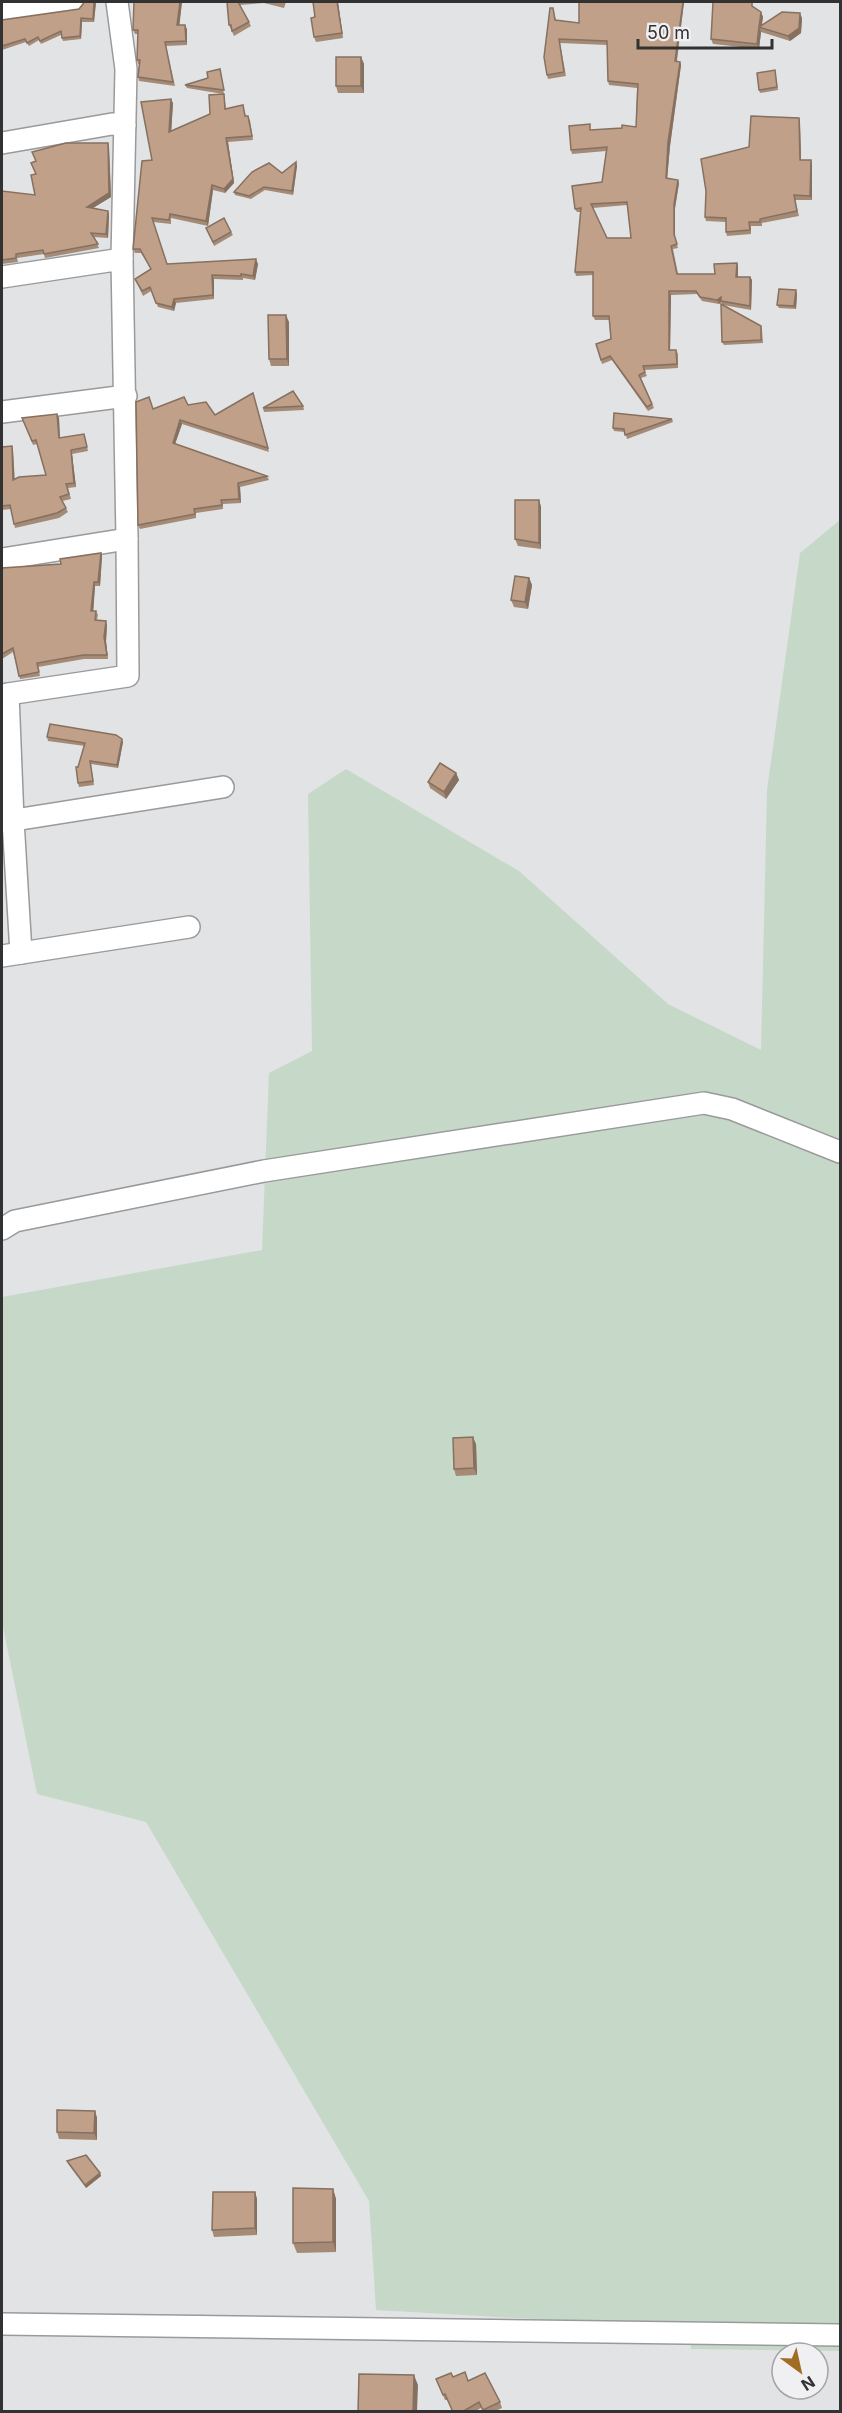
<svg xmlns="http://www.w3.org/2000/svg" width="842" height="2413" font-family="Inter,sans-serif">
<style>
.green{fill:#c6d9c9}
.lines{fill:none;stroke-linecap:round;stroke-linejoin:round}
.street-casing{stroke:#9a9a9c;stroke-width:24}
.street{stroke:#fff;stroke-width:21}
.wall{fill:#a58a76;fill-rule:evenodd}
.shaded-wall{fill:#867060}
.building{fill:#c0a089;stroke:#867060;stroke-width:1.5;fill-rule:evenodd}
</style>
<rect width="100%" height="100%" fill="#e2e3e5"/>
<!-- green -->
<path class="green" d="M840,520V2351L691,2349V2328L376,2310L369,2201L146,1822L37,1794L2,1622V1297L262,1250L269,1073L312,1051L308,794L346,769L519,871L668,1004L761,1050L767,790L800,553Z"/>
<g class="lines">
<defs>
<g id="street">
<path d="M117,2L126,69L122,259"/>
<path d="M2,12L73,2"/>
<path d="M2,143L112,124L125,125"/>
<path d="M2,277L122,259L127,539L2,559"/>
<path d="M2,412L126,396"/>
<path d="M8,694L128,676L127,539"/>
<path d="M2,695L8,694L13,820L21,953"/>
<path d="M2,822L223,787"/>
<path d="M2,956L189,927"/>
<path d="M2,1229L15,1221L264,1171L704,1103L732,1109L840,1152"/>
<path d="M2,2324L840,2335"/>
</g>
</defs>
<!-- street casing -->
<use href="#street" class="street-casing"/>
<!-- street -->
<use href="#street" class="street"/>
</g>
<!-- wall -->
<g class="wall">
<path d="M96,2L94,22H82L81,39L63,41L61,35L41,44L39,40L29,46L26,42L2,50V20L79,9L83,4Z"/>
<path d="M182,2L179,25L187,29V45L166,46L175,86L139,81L138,77L139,64H138L137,60L138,34H135L133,30Z"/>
<path d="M224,2H286L284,8L264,3L240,5L251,26L234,36L229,25L227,3H225Z"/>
<path d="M338,2L343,38L316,42L314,37L315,17Z"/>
<path d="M684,2L677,61L680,62L681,65L670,146L667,178L679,183L675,208V237L678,248L673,249L678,274H715L737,263L738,266V277H750L752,280L751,310L723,305L761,326L762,330L763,343L724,345L722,342V304L721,302L719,304L702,301L697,294L671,295L670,350H676L678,354V368L644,370L647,376L641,378L654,408L648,411L612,360L602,364L596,344L611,339L609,320H595L593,316V275L576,276L575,272L581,212H577L575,209L602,182L606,151L572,154L571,150L591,130L636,127L637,88L609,85L608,81L607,45L560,43L566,76L548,79L547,75L553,8L556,20L579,23ZM627,205L631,238H607L593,208Z"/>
<path d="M753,7L761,12L763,17L762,25L802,18L801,33L790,41L761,32L759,49L713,44L711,39Z"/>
<path d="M361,57L364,64V93H338L336,86Z"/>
<path d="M775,70L778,90L760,93L759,90Z"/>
<path d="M221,73L226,109L244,110L246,116L250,120L253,140L228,142L234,183L225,193L213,190L208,226L171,218V224L153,222L167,264H258L255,280L243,278V280L214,279V299L176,303L174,311L158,307L151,291L143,296L135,279L151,269L141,253H135L133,249L152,160L173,103L171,131L210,114L223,94L187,88L185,85L208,78Z"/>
<path d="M799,118L800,122L801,160H811L812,164V200H795L799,216L762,223V226H751V234L727,236L726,232V222L706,221L705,217L749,147Z"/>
<path d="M108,143L109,147L111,197L93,208L108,211L109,215L108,238L94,237L99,248L45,258L44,254L17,258L18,262L2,264V191L35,195L36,174Z"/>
<path d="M296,162L297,166L293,195L265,190L251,199L235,195L234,192L282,173Z"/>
<path d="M206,228L231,232L233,235L214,246Z"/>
<path d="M797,294L796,309L779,308L777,305Z"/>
<path d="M289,322V366H271L269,359Z"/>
<path d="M253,393L269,452L182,424L175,444L267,476L269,480L240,487L241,503L223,504V509L196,513V518L140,529L138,525L153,409L188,405L215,415Z"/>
<path d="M303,406L304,410L264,412L263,408Z"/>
<path d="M57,414L59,418L60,438L84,434L88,451L72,454L76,487L68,488L71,499L62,501L68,512L59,518L15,528L11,509L2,510V447L13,450L14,479L46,475L37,444L33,445L22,418Z"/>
<path d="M672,419L673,422L627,439L625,432L614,431L613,428Z"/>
<path d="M539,500L541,507V549L518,546L515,539Z"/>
<path d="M101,553L102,556L100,586H95L93,611H96L98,615L97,620L107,625L106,641L108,659H84L38,667L40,676L20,679L13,652L2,659V568L61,564Z"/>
<path d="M529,578L532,585L528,609L514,607L511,600Z"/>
<path d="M47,737L123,742L118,768L91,764L94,785L79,787L78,783V767L85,746L48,741Z"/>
<path d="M456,773L459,780L446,799L430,788L428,782Z"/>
<path d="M476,1444L477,1475L456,1476L454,1469Z"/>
<path d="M95,2111L97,2118V2140L59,2139L57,2132Z"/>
<path d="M67,2161L100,2173L101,2176L86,2188L69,2165Z"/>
<path d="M333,2189L336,2199V2252L297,2253L293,2243Z"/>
<path d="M255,2192L257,2199V2235L214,2237L212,2230Z"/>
<path d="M453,2377L468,2381L500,2402L502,2408L493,2412H483L481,2408L474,2412H453L447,2400H445L436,2379Z"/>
</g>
<!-- shaded-wall -->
<g class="shaded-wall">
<path d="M94,2H96L94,22L93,19Z"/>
<path d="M180,2H182L179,29L177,25Z"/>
<path d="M337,2H338L343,38L342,33Z"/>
<path d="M683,2H684L676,65L675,61Z"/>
<path d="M761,12L763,17L761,28L759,27L761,32L759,49L757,44Z"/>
<path d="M800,13L802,18L801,33L790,41L788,36Z"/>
<path d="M81,18L82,22L81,39L80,36Z"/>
<path d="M185,25L187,29V45L186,41Z"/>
<path d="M361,57L364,64V93L361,86Z"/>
<path d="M680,62L681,65L670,146L667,181L666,178L668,142Z"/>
<path d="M171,99L173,103L171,136L169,132Z"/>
<path d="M799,118L800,122L801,164L800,160Z"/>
<path d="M226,138L228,142L234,183L225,193L224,189Z"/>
<path d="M108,143L109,147L111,197L88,211L87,207Z"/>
<path d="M811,160L812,164V200L810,196Z"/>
<path d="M296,162L297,166L293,195L292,191Z"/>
<path d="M678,180L679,183L675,208V237L678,248L674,234V204Z"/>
<path d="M212,185L213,190L208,226L206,221Z"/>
<path d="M108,211L109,215L108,238L106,234Z"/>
<path d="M256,259L258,264L255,280L253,276Z"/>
<path d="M737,263L738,266V281L736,277Z"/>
<path d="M212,275L214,279V299L213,295Z"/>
<path d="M750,277L752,280L751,310L750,306Z"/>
<path d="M796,290L797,294L796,309L794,306Z"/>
<path d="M669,291L671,295L670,354L669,350Z"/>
<path d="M721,297V302L719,304L717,300Z"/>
<path d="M174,299L176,303L174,311L172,307Z"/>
<path d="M286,315L289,322V366L287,359Z"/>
<path d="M57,414L59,418L60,443L59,438Z"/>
<path d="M180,420L182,424L174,447L173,443Z"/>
<path d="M12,446L13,450L15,484L13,480Z"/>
<path d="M71,450L72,454L76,487L74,483Z"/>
<path d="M238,483L240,487L241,503L239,499Z"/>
<path d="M539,500L541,507V549L539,543Z"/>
<path d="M101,553L102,556L100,586L98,582Z"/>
<path d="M529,578L532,585L528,609L525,602Z"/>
<path d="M94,582L95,586L93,615L91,611Z"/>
<path d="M106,621L107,625L106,641L108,659L104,637Z"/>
<path d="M122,739L123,742L118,768L117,765Z"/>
<path d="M456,773L459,780L446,799L444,792Z"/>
<path d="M473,1437L476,1444L477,1475L474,1468Z"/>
<path d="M95,2111L97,2118V2140L94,2133Z"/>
<path d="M100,2173L101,2176L86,2188L85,2185Z"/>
<path d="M333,2189L336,2199V2252L333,2242Z"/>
<path d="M255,2192L257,2199V2235L255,2228Z"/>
<path d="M414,2375L418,2385L417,2412H413Z"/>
</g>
<!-- building -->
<g class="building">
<path d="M84,2H94L93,19L81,18L80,36L62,38L61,31L40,41L38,37L27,43L25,39L2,46V20L79,9L83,4Z"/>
<path d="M134,2H180L177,25H185L186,41L165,42L173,82L138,77L140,60H137L138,30H133Z"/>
<path d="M227,2H238L249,22L232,31L231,25H229Z"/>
<path d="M313,2H337L342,33L314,37L311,18L315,17Z"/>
<path d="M579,2H683L675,61L680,62L668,142L666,178L678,180L674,204V234L677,244L671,246L677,274H715L714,264L737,263L736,277H750V306L721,301V297L717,300L700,297L696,291H669V350H676L677,364L643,366L645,372L639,375L652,404L647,407L610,356L601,360L596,344L611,339L609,316H593V272H575L581,208L575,209L572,186L602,182L607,147L571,150L569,126L590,124V130L622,128V125L636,127L638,84L608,81L607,41L559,39L564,72L547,75L544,57L550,8H553L555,20L579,23ZM627,202L631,238H607L591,204Z"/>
<path d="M713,2H752V6L761,12L759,27L782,12L800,13L799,28L788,36L759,27L757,44L711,39Z"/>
<rect x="336" y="57" width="25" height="29"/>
<path d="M220,69L224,90L185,85L208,78L207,72Z"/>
<path d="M775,70L777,87L759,90L757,73Z"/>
<path d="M224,94L225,109L243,105L245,116H248L252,136L226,138L233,179L224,189L212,185L206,221L170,214L169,220L152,218L167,264L256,259L253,276L241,274V276L212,275L213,295L174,299L172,307L156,303L150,287L142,291L135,279L151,269L140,249H133L142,161L152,160L141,102L171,99L169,132L210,114L209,95Z"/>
<path d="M751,116L799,118L800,160H811L810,196L794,195L797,211L760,219V222H749L750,230L726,232V218L705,217L706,191L701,159L749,147Z"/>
<path d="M66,143H108L109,193L87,207L108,211L106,234L91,233L98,244L44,254L43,250L16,254V258L2,260V191L35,195L31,175L36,174L31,163L36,161L32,152Z"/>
<path d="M296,162L292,191L264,187L249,196L234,192L252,172L269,163L282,173Z"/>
<path d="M224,218L231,232L213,242L206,228Z"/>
<path d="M779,289L796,290L794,306L777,305Z"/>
<path d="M721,304L761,326V340L722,342Z"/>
<path d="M268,315H286L287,359H269Z"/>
<path d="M293,391L303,406L263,408Z"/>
<path d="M253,393L268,448L180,420L173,443L267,476L238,483L239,499L221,500L222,505L194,509L195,514L138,525L136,402L149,397L153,409L184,397L188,405L206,402L215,415Z"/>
<path d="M614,413L672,419L625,435L624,429L613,428Z"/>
<path d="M57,414L59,438L84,434L87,447L71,450L74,483L66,484L69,494L60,497L66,508L57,513L14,524L10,505L2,506V447L12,446L13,480L19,477L46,475L36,440L32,441L22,418Z"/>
<path d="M515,500H539V543L515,539Z"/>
<path d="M101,553L98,582H94L91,611H96L95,620L106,621L104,637L107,655H83L37,663L39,672L19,676L13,648L2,654V568L61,564L60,559Z"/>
<path d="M515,576L529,578L525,602L511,600Z"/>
<path d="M50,724L116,735L122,739L117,765L90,761L93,781L78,783L76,767H78L85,743L47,737Z"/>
<path d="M440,763L456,773L444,792L428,782Z"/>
<path d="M473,1437L474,1468L454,1469L453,1438Z"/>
<path d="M57,2110L95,2111L94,2133L57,2132Z"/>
<path d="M86,2155L100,2173L85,2185L67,2161Z"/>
<path d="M293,2188L333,2189V2242L293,2243Z"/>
<path d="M213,2192H255V2228L212,2230Z"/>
<path d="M465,2372L468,2381L485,2373L500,2402L483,2410L479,2402L462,2412H453L445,2394L443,2395L436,2379L451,2373L453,2377Z"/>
<path d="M359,2374L414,2375L413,2412H358Z"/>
</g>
<!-- border -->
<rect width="842" height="2413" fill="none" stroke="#323233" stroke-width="6"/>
<!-- north arrow -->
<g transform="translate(800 2371) rotate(147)"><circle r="28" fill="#f0f0f2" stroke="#a4a4a6" stroke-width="1.5"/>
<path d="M0-4.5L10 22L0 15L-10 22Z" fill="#a16d25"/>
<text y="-9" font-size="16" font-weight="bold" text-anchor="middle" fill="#323233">N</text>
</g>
<!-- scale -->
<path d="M638 39v9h134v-9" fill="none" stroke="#323233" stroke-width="3"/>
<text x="647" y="39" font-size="18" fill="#323233" stroke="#f0f0f2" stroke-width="4.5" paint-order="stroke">50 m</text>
</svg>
